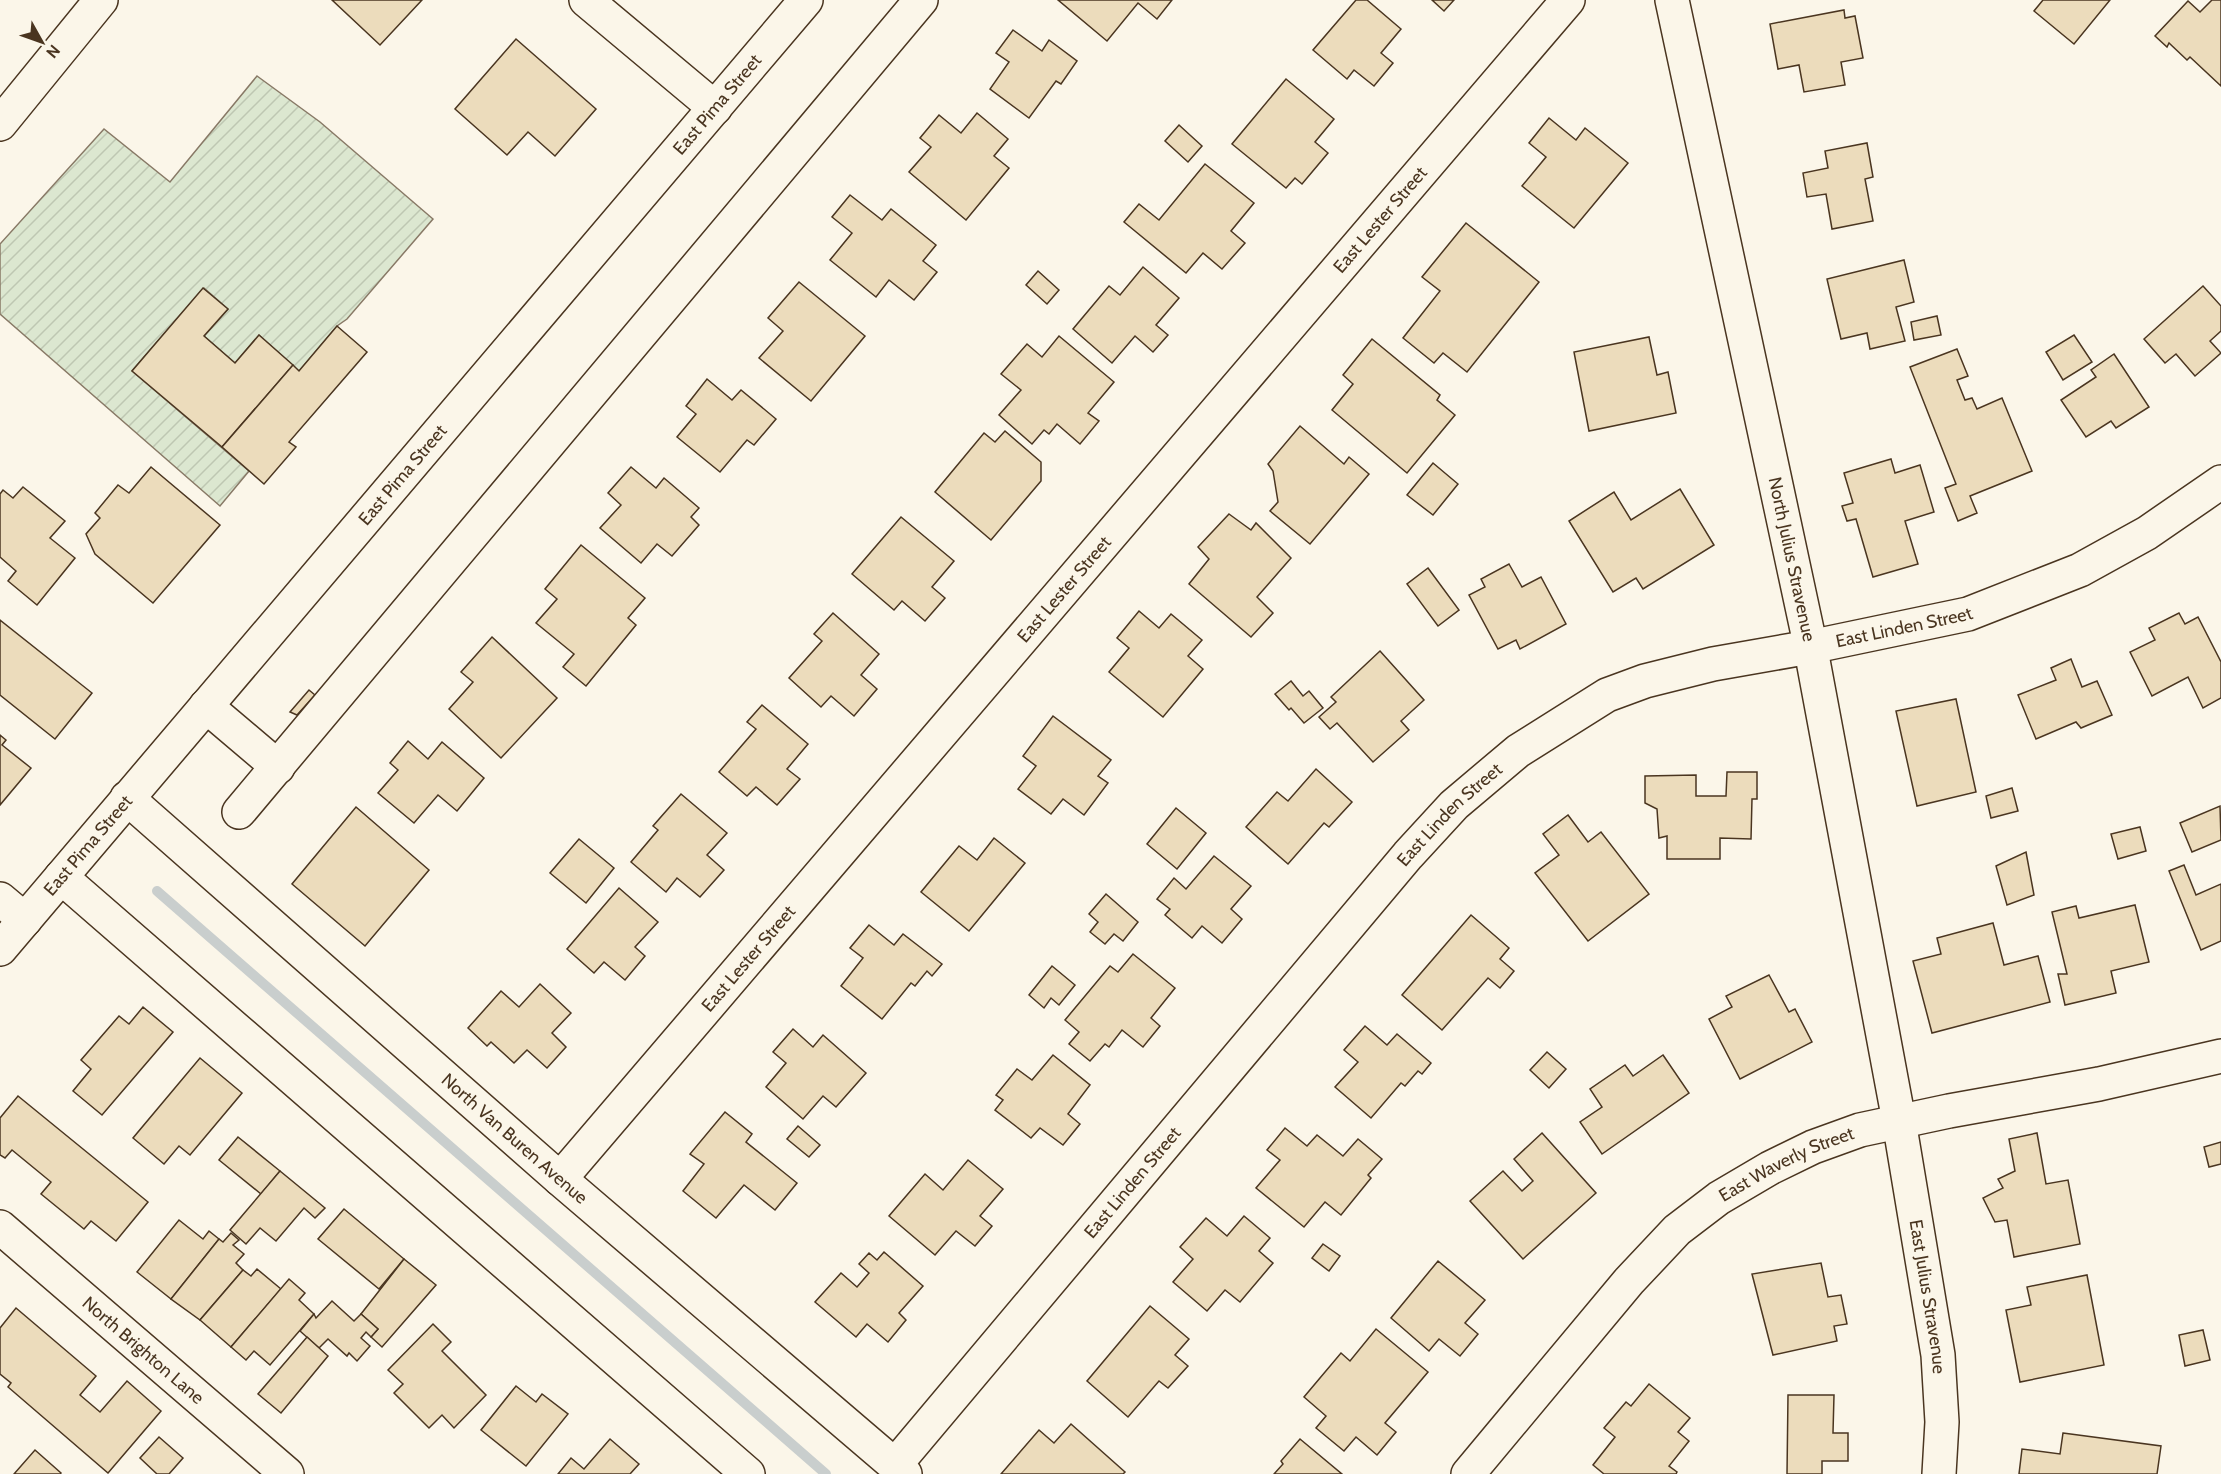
<svg xmlns="http://www.w3.org/2000/svg" width="2221" height="1474" font-family="Cabin,sans-serif">
<style>
.garden{fill:url(#garden-furrows);stroke:#887966;stroke-width:1.5}
.lines{fill:none;stroke-linecap:round;stroke-linejoin:round}
.stream{stroke:#c9cecd;stroke-width:10}
.building{fill:#ecdcbc;stroke:#4a3520;stroke-width:1.5}
.minor-casing{stroke:#4a3520;stroke-width:36}
.minor{stroke:#fbf6e9;stroke-width:33}
.labels{text-anchor:middle;stroke-width:4.5;stroke-linejoin:round;paint-order:stroke}
.street-label{font-size:18px;fill:#4a3520;stroke:#fbf6e9}
</style>
<defs>
<pattern id="garden-furrows" width="10" height="10" patternUnits="userSpaceOnUse" patternTransform="scale(1.5)"><rect width="10" height="10" fill="#dce7d0"/><path d="M-1 1l2-2M0 10L10 0M9 11l2-2" fill="none" stroke="#bec7b2"/></pattern>
</defs>
<rect width="100%" height="100%" fill="#fbf6e9"/>
<!-- garden -->
<path class="garden" d="M257,76L320,122L433,219L347,319L337,326L299,371L259,335L235,363L204,336L228,309L204,288L132,371L249,471L220,506L0,314V244L104,129L170,182Z"/>
<g class="lines">
<!-- stream -->
<path class="stream" d="M157,891L826,1474"/>
</g>
<!-- building -->
<g class="building">
<path d="M332,0H422L380,45Z"/>
<path d="M1058,0H1172L1157,19L1138,3L1107,41Z"/>
<path d="M1356,0H1367L1401,29L1381,53L1393,63L1374,86L1354,70L1347,79L1313,50Z"/>
<path d="M1432,0H1454L1444,11Z"/>
<path d="M2043,0H2110L2074,44L2034,11Z"/>
<path d="M2212,0H2221V86L2190,57L2187,60L2169,43L2167,47L2155,36L2188,1L2200,12Z"/>
<path d="M1844,10L1845,18L1855,16L1863,58L1841,62L1845,85L1804,92L1799,65L1778,69L1770,24Z"/>
<path d="M1013,30L1042,51L1049,40L1077,61L1061,84L1056,81L1029,118L990,89L1009,62L996,53Z"/>
<path d="M516,39L596,109L555,156L528,132L507,155L455,109Z"/>
<path d="M1286,79L1334,119L1315,142L1328,153L1302,184L1295,178L1286,188L1232,144Z"/>
<path d="M977,113L1008,139L994,156L1009,168L966,220L909,172L931,147L920,138L939,115L961,133Z"/>
<path d="M1549,118L1576,140L1585,128L1628,163L1574,228L1522,186L1546,157L1529,143Z"/>
<path d="M1179,125L1202,146L1188,162L1165,141Z"/>
<path d="M1867,143L1873,177L1865,179L1873,221L1832,229L1826,194L1807,197L1803,173L1828,168L1825,151Z"/>
<path d="M1205,164L1254,203L1231,231L1245,243L1222,269L1203,253L1186,273L1124,222L1139,204L1159,220Z"/>
<path d="M850,195L882,220L891,209L936,245L923,261L937,272L914,300L889,280L876,297L830,260L852,233L832,217Z"/>
<path d="M1466,223L1539,282L1467,372L1443,353L1434,363L1403,338L1440,291L1422,277Z"/>
<path d="M1904,260L1914,302L1896,307L1905,341L1870,349L1867,333L1841,339L1827,279Z"/>
<path d="M1143,267L1179,298L1156,325L1168,335L1153,352L1135,336L1112,363L1073,329L1109,286L1120,295Z"/>
<path d="M1038,271L1059,290L1047,304L1026,285Z"/>
<path d="M799,282L865,336L811,401L759,358L783,331L768,318Z"/>
<path d="M2203,286L2221,306V331L2210,341L2221,353L2195,376L2176,354L2165,363L2144,339Z"/>
<path d="M203,288L228,309L204,336L235,363L259,335L293,365L222,447L132,371Z"/>
<path d="M1937,316L1941,335L1914,340L1911,322Z"/>
<path d="M337,326L367,352L289,442L296,447L264,484L222,447L293,365L299,371Z"/>
<path d="M2074,335L2092,362L2063,380L2046,352Z"/>
<path d="M1059,336L1114,382L1088,413L1099,421L1080,444L1057,424L1049,434L1044,430L1032,444L999,415L1021,390L1001,374L1027,344L1042,357Z"/>
<path d="M1649,337L1657,375L1668,372L1676,413L1589,431L1574,352Z"/>
<path d="M1372,339L1440,395L1437,400L1455,415L1407,473L1332,410L1353,384L1343,375Z"/>
<path d="M1957,349L1968,376L1957,380L1965,400L1972,398L1977,409L2002,398L2032,471L1970,496L1977,513L1958,521L1945,488L1956,484L1910,367Z"/>
<path d="M2114,354L2149,407L2116,428L2111,421L2086,437L2061,400L2096,377L2091,370Z"/>
<path d="M707,379L732,400L741,390L776,419L754,445L747,440L720,472L677,437L696,414L686,406Z"/>
<path d="M1300,426L1344,464L1349,457L1369,474L1310,544L1270,511L1278,502L1273,471L1268,464Z"/>
<path d="M1005,431L1041,462V481L991,540L935,492L984,433L995,442Z"/>
<path d="M1891,459L1895,473L1920,465L1934,512L1905,521L1918,564L1873,577L1856,519L1847,521L1842,506L1853,503L1844,473Z"/>
<path d="M1433,463L1458,484L1433,515L1407,495Z"/>
<path d="M151,467L220,525L153,603L95,554L86,534L100,518L95,513L118,485L129,493Z"/>
<path d="M631,467L656,488L664,478L699,508L691,517L699,525L672,556L657,544L641,563L600,528L621,505L608,493Z"/>
<path d="M23,487L65,521L50,538L75,558L37,605L8,581L16,571L0,557V494L3,490L13,498Z"/>
<path d="M1680,489L1714,545L1643,589L1636,578L1613,592L1569,521L1614,492L1631,520Z"/>
<path d="M1229,514L1251,530L1256,523L1291,558L1257,597L1273,613L1251,637L1189,584L1209,559L1198,547Z"/>
<path d="M901,517L954,561L932,587L945,598L925,621L902,601L894,610L852,574Z"/>
<path d="M581,545L645,598L628,618L636,625L586,686L563,667L574,654L536,623L557,599L545,589Z"/>
<path d="M1509,564L1522,587L1541,577L1566,624L1520,649L1516,640L1498,649L1469,595L1485,587L1481,579Z"/>
<path d="M1428,568L1459,610L1438,626L1407,584Z"/>
<path d="M1139,611L1159,628L1171,614L1202,640L1188,656L1203,669L1163,717L1109,672L1129,648L1117,638Z"/>
<path d="M833,613L879,654L861,675L877,689L854,716L831,696L821,707L789,678L822,641L814,634Z"/>
<path d="M2179,613L2185,624L2198,617L2221,662V698L2203,708L2188,677L2152,696L2130,652L2155,640L2149,628Z"/>
<path d="M0,620L92,693L55,739L0,695Z"/>
<path d="M492,637L557,698L501,758L449,709L473,682L461,672Z"/>
<path d="M1380,651L1424,700L1401,721L1409,730L1373,762L1337,723L1330,729L1319,717L1336,702L1331,697Z"/>
<path d="M2071,659L2082,687L2097,681L2112,715L2081,728L2076,722L2036,739L2018,695L2056,680L2051,668Z"/>
<path d="M1291,681L1303,696L1309,691L1323,708L1304,723L1291,708L1289,710L1275,694Z"/>
<path d="M309,690L315,695L297,715L290,712Z"/>
<path d="M1956,699L1976,792L1917,806L1896,711Z"/>
<path d="M762,705L808,744L787,769L800,779L777,805L756,787L747,796L719,772L756,729L747,722Z"/>
<path d="M1053,716L1111,760L1098,776L1108,783L1084,815L1063,799L1051,814L1018,789L1036,766L1023,756Z"/>
<path d="M0,735L6,740L2,745L31,768L0,805Z"/>
<path d="M408,741L428,759L442,742L484,778L457,811L438,795L414,823L378,793L398,770L390,763Z"/>
<path d="M1316,769L1352,802L1329,827L1324,823L1288,864L1246,827L1277,792L1288,801Z"/>
<path d="M1727,772H1757V799H1752L1751,839L1720,838V859H1667V836L1659,838L1657,809L1645,803V776L1696,775V796H1726Z"/>
<path d="M2012,788L2018,811L1991,818L1986,796Z"/>
<path d="M681,794L727,833L707,855L724,870L700,897L677,878L666,892L631,862L658,830L653,826Z"/>
<path d="M2220,806L2221,840L2192,852L2180,823Z"/>
<path d="M356,807L429,870L365,946L292,884Z"/>
<path d="M1176,808L1206,833L1177,869L1147,844Z"/>
<path d="M1568,815L1588,842L1601,832L1649,894L1588,941L1535,873L1559,855L1543,834Z"/>
<path d="M2140,827L2146,851L2118,859L2111,834Z"/>
<path d="M994,838L1025,863L969,931L921,892L959,846L977,860Z"/>
<path d="M579,839L614,868L586,903L550,873Z"/>
<path d="M2026,852L2034,895L2007,905L1996,866Z"/>
<path d="M1214,856L1251,886L1231,909L1242,919L1222,943L1202,926L1192,938L1165,915L1170,909L1157,899L1174,878L1186,889Z"/>
<path d="M2184,865L2196,895L2221,884V941L2201,950L2169,871Z"/>
<path d="M619,888L658,922L635,947L645,956L625,980L604,962L594,973L567,949Z"/>
<path d="M1106,894L1138,922L1123,941L1114,934L1105,944L1090,932L1098,922L1089,914Z"/>
<path d="M2135,905L2149,962L2111,971L2116,993L2065,1005L2058,974H2067L2052,912L2076,906L2079,918Z"/>
<path d="M1471,915L1509,948L1500,959L1514,971L1500,988L1488,978L1442,1030L1402,995Z"/>
<path d="M1993,923L2004,965L2038,956L2050,1002L1932,1033L1913,961L1941,954L1937,938Z"/>
<path d="M869,925L894,945L903,934L942,964L932,976L927,971L915,986L911,983L882,1019L841,986L863,958L850,948Z"/>
<path d="M1133,954L1175,988L1151,1018L1160,1026L1143,1047L1122,1030L1109,1047L1105,1044L1090,1061L1069,1044L1079,1032L1065,1020L1110,966L1118,972Z"/>
<path d="M1052,966L1075,985L1059,1005L1051,998L1044,1008L1029,995Z"/>
<path d="M1769,975L1789,1012L1795,1009L1812,1042L1740,1079L1709,1019L1732,1007L1726,996Z"/>
<path d="M540,984L571,1013L552,1033L566,1047L547,1068L527,1050L514,1063L491,1042L487,1046L468,1028L501,991L519,1007Z"/>
<path d="M143,1007L173,1032L102,1115L73,1091L91,1069L81,1060L119,1016L129,1024Z"/>
<path d="M1365,1026L1387,1045L1397,1034L1431,1063L1422,1074L1418,1071L1405,1086L1401,1083L1371,1118L1335,1087L1358,1062L1344,1050Z"/>
<path d="M793,1029L813,1047L823,1035L866,1073L836,1107L823,1096L803,1119L766,1087L786,1063L773,1052Z"/>
<path d="M1547,1052L1566,1069L1549,1088L1530,1070Z"/>
<path d="M1053,1055L1090,1085L1068,1114L1080,1124L1063,1145L1040,1128L1031,1138L995,1110L1003,1100L996,1095L1017,1069L1032,1080Z"/>
<path d="M1663,1055L1689,1093L1602,1154L1580,1122L1602,1107L1590,1089L1625,1065L1633,1076Z"/>
<path d="M200,1058L242,1093L190,1155L179,1146L164,1164L133,1138Z"/>
<path d="M18,1096L148,1202L116,1241L91,1221L84,1229L41,1194L51,1182L12,1150L5,1158L0,1155V1118Z"/>
<path d="M725,1112L752,1134L746,1142L797,1183L775,1210L744,1185L716,1218L683,1191L704,1164L690,1154Z"/>
<path d="M798,1126L820,1145L809,1157L787,1139Z"/>
<path d="M1285,1128L1307,1146L1317,1135L1343,1156L1358,1139L1382,1159L1368,1175L1371,1178L1341,1215L1325,1202L1304,1227L1256,1188L1280,1160L1267,1150Z"/>
<path d="M1542,1133L1596,1193L1523,1259L1470,1201L1503,1171L1522,1191L1533,1181L1514,1159Z"/>
<path d="M2037,1133L2046,1184L2068,1180L2080,1244L2014,1257L2007,1220L1995,1222L1983,1198L2003,1188L1998,1179L2015,1171L2009,1139Z"/>
<path d="M238,1137L280,1171L261,1194L219,1160Z"/>
<path d="M2221,1142V1164L2209,1167L2204,1147Z"/>
<path d="M968,1160L1003,1189L980,1216L992,1226L975,1246L956,1231L935,1255L889,1216L925,1174L943,1190Z"/>
<path d="M280,1171L325,1208L315,1218L304,1208L276,1241L260,1228L246,1244L230,1230Z"/>
<path d="M344,1209L404,1259L379,1289L318,1239Z"/>
<path d="M1244,1216L1270,1238L1259,1251L1273,1263L1240,1302L1225,1290L1207,1311L1173,1282L1193,1259L1180,1247L1206,1218L1227,1236Z"/>
<path d="M179,1220L203,1239L209,1231L219,1239L171,1299L137,1272Z"/>
<path d="M231,1233L239,1240L233,1245L244,1254L236,1263L243,1270L200,1320L171,1299L219,1239L223,1242Z"/>
<path d="M1323,1244L1340,1256L1329,1271L1312,1258Z"/>
<path d="M884,1252L923,1286L899,1313L906,1320L888,1342L867,1324L856,1337L815,1302L841,1273L857,1287L869,1273L859,1264L869,1253L877,1260Z"/>
<path d="M404,1259L436,1285L382,1347L371,1337L378,1329L361,1314Z"/>
<path d="M1438,1261L1485,1300L1465,1323L1478,1334L1460,1356L1439,1339L1429,1351L1391,1318Z"/>
<path d="M1821,1263L1828,1297L1841,1295L1847,1324L1834,1326L1837,1341L1773,1355L1752,1274Z"/>
<path d="M257,1269L281,1289L231,1347L200,1320L243,1270L251,1276Z"/>
<path d="M2087,1275L2104,1365L2020,1382L2006,1310L2031,1305L2027,1287Z"/>
<path d="M289,1279L305,1293L299,1300L314,1314L270,1365L254,1351L246,1360L231,1347Z"/>
<path d="M332,1301L354,1321L361,1314L378,1329L371,1337L366,1332L361,1338L370,1346L357,1361L349,1353L347,1356L328,1339L319,1348L300,1331L314,1314L316,1318Z"/>
<path d="M1150,1306L1189,1339L1175,1355L1188,1366L1168,1388L1159,1381L1128,1417L1087,1381Z"/>
<path d="M16,1308L96,1376L80,1395L100,1412L127,1381L161,1411L108,1473L8,1387L11,1383L0,1374V1328Z"/>
<path d="M433,1324L451,1342L442,1351L486,1395L454,1428L442,1415L429,1428L394,1393L403,1384L388,1370Z"/>
<path d="M1376,1329L1428,1372L1385,1423L1396,1432L1377,1455L1356,1437L1344,1451L1316,1428L1326,1416L1304,1397L1341,1353L1350,1361Z"/>
<path d="M2203,1330L2210,1360L2185,1366L2179,1335Z"/>
<path d="M307,1337L328,1356L281,1413L258,1394Z"/>
<path d="M1649,1384L1690,1418L1678,1432L1689,1441L1669,1466L1677,1472L1676,1474H1604L1593,1465L1615,1437L1604,1428L1626,1402L1631,1406Z"/>
<path d="M516,1386L536,1402L542,1394L568,1414L526,1466L481,1430Z"/>
<path d="M1788,1395H1834L1833,1433H1848V1461H1822V1474H1787Z"/>
<path d="M1071,1424L1125,1472L1123,1474H1001L1039,1430L1054,1443Z"/>
<path d="M2063,1433L2161,1446L2157,1474H2019L2022,1449L2060,1454Z"/>
<path d="M159,1437L183,1458L169,1474H157L140,1458Z"/>
<path d="M610,1439L639,1464L630,1474H558L571,1458L584,1469Z"/>
<path d="M1300,1439L1342,1474H1274L1283,1464L1281,1461Z"/>
<path d="M35,1450L61,1473L60,1474H14Z"/>
</g>
<g class="lines">
<defs>
<g id="minor">
<path d="M586,0L715,108"/>
<path id="s1" d="M1672,0L1809,639L1899,1121L1938,1355L1942,1422L1939,1474"/>
<path d="M0,124L101,0"/>
<path d="M206,706L278,767"/>
<path id="s2" d="M127,798L560,1179L905,1474"/>
<path d="M239,812L921,0"/>
<path d="M61,877L748,1474"/>
<path d="M0,899L25,920"/>
<path id="s3" d="M0,949L806,0"/>
<path id="s4" d="M560,1179L1568,0"/>
<path id="s5" d="M0,1227L287,1474"/>
<path id="s6" d="M895,1465L1408,855L1454,805L1518,751L1607,695L1645,681L1713,664L1810,647L1968,614L2080,570L2147,533L2221,482"/>
<path id="s7" d="M1468,1474L1629,1281L1677,1230L1719,1198L1770,1168L1813,1147L1860,1130L1949,1111L2099,1084L2221,1056"/>
</g>
</defs>
<!-- minor casing -->
<use href="#minor" class="minor-casing"/>
<!-- minor -->
<use href="#minor" class="minor"/>
</g>
<g class="labels">
<!-- street labels -->
<g class="street-label">
<text dy="6" stroke="none"><textPath href="#s3" startOffset="1108">East Pima Street</textPath></text>
<text dy="6" stroke="none"><textPath href="#s4" startOffset="1262">East Lester Street</textPath></text>
<text dy="6" stroke="none"><textPath href="#s3" startOffset="622">East Pima Street</textPath></text>
<text dy="6" stroke="none"><textPath href="#s1" startOffset="572">North Julius Stravenue</textPath></text>
<text dy="6" stroke="none"><textPath href="#s4" startOffset="776">East Lester Street</textPath></text>
<text dy="6" stroke="none"><textPath href="#s6" startOffset="1359">East Linden Street</textPath></text>
<text dy="6" stroke="none"><textPath href="#s6" startOffset="855">East Linden Street</textPath></text>
<text dy="6" stroke="none"><textPath href="#s3" startOffset="136">East Pima Street</textPath></text>
<text dy="6" stroke="none"><textPath href="#s4" startOffset="290">East Lester Street</textPath></text>
<text dy="6" stroke="none"><textPath href="#s2" startOffset="516">North Van Buren Avenue</textPath></text>
<text dy="6" stroke="none"><textPath href="#s7" startOffset="450">East Waverly Street</textPath></text>
<text dy="6" stroke="none"><textPath href="#s6" startOffset="369">East Linden Street</textPath></text>
<text dy="6" stroke="none"><textPath href="#s1" startOffset="1322">East Julius Stravenue</textPath></text>
<text dy="6" stroke="none"><textPath href="#s5" startOffset="189">North Brighton Lane</textPath></text>
</g>
</g>
<!-- north arrow -->
<g transform="translate(42 42) rotate(130)" stroke="#fbf6e9" stroke-width="4.5" paint-order="stroke">
<path d="M0-4.5L10 22L0 15L-10 22Z" fill="#4a3520"/>
<text y="-9" font-size="16" font-weight="bold" text-anchor="middle" fill="#4a3520">N</text>
</g>
</svg>
